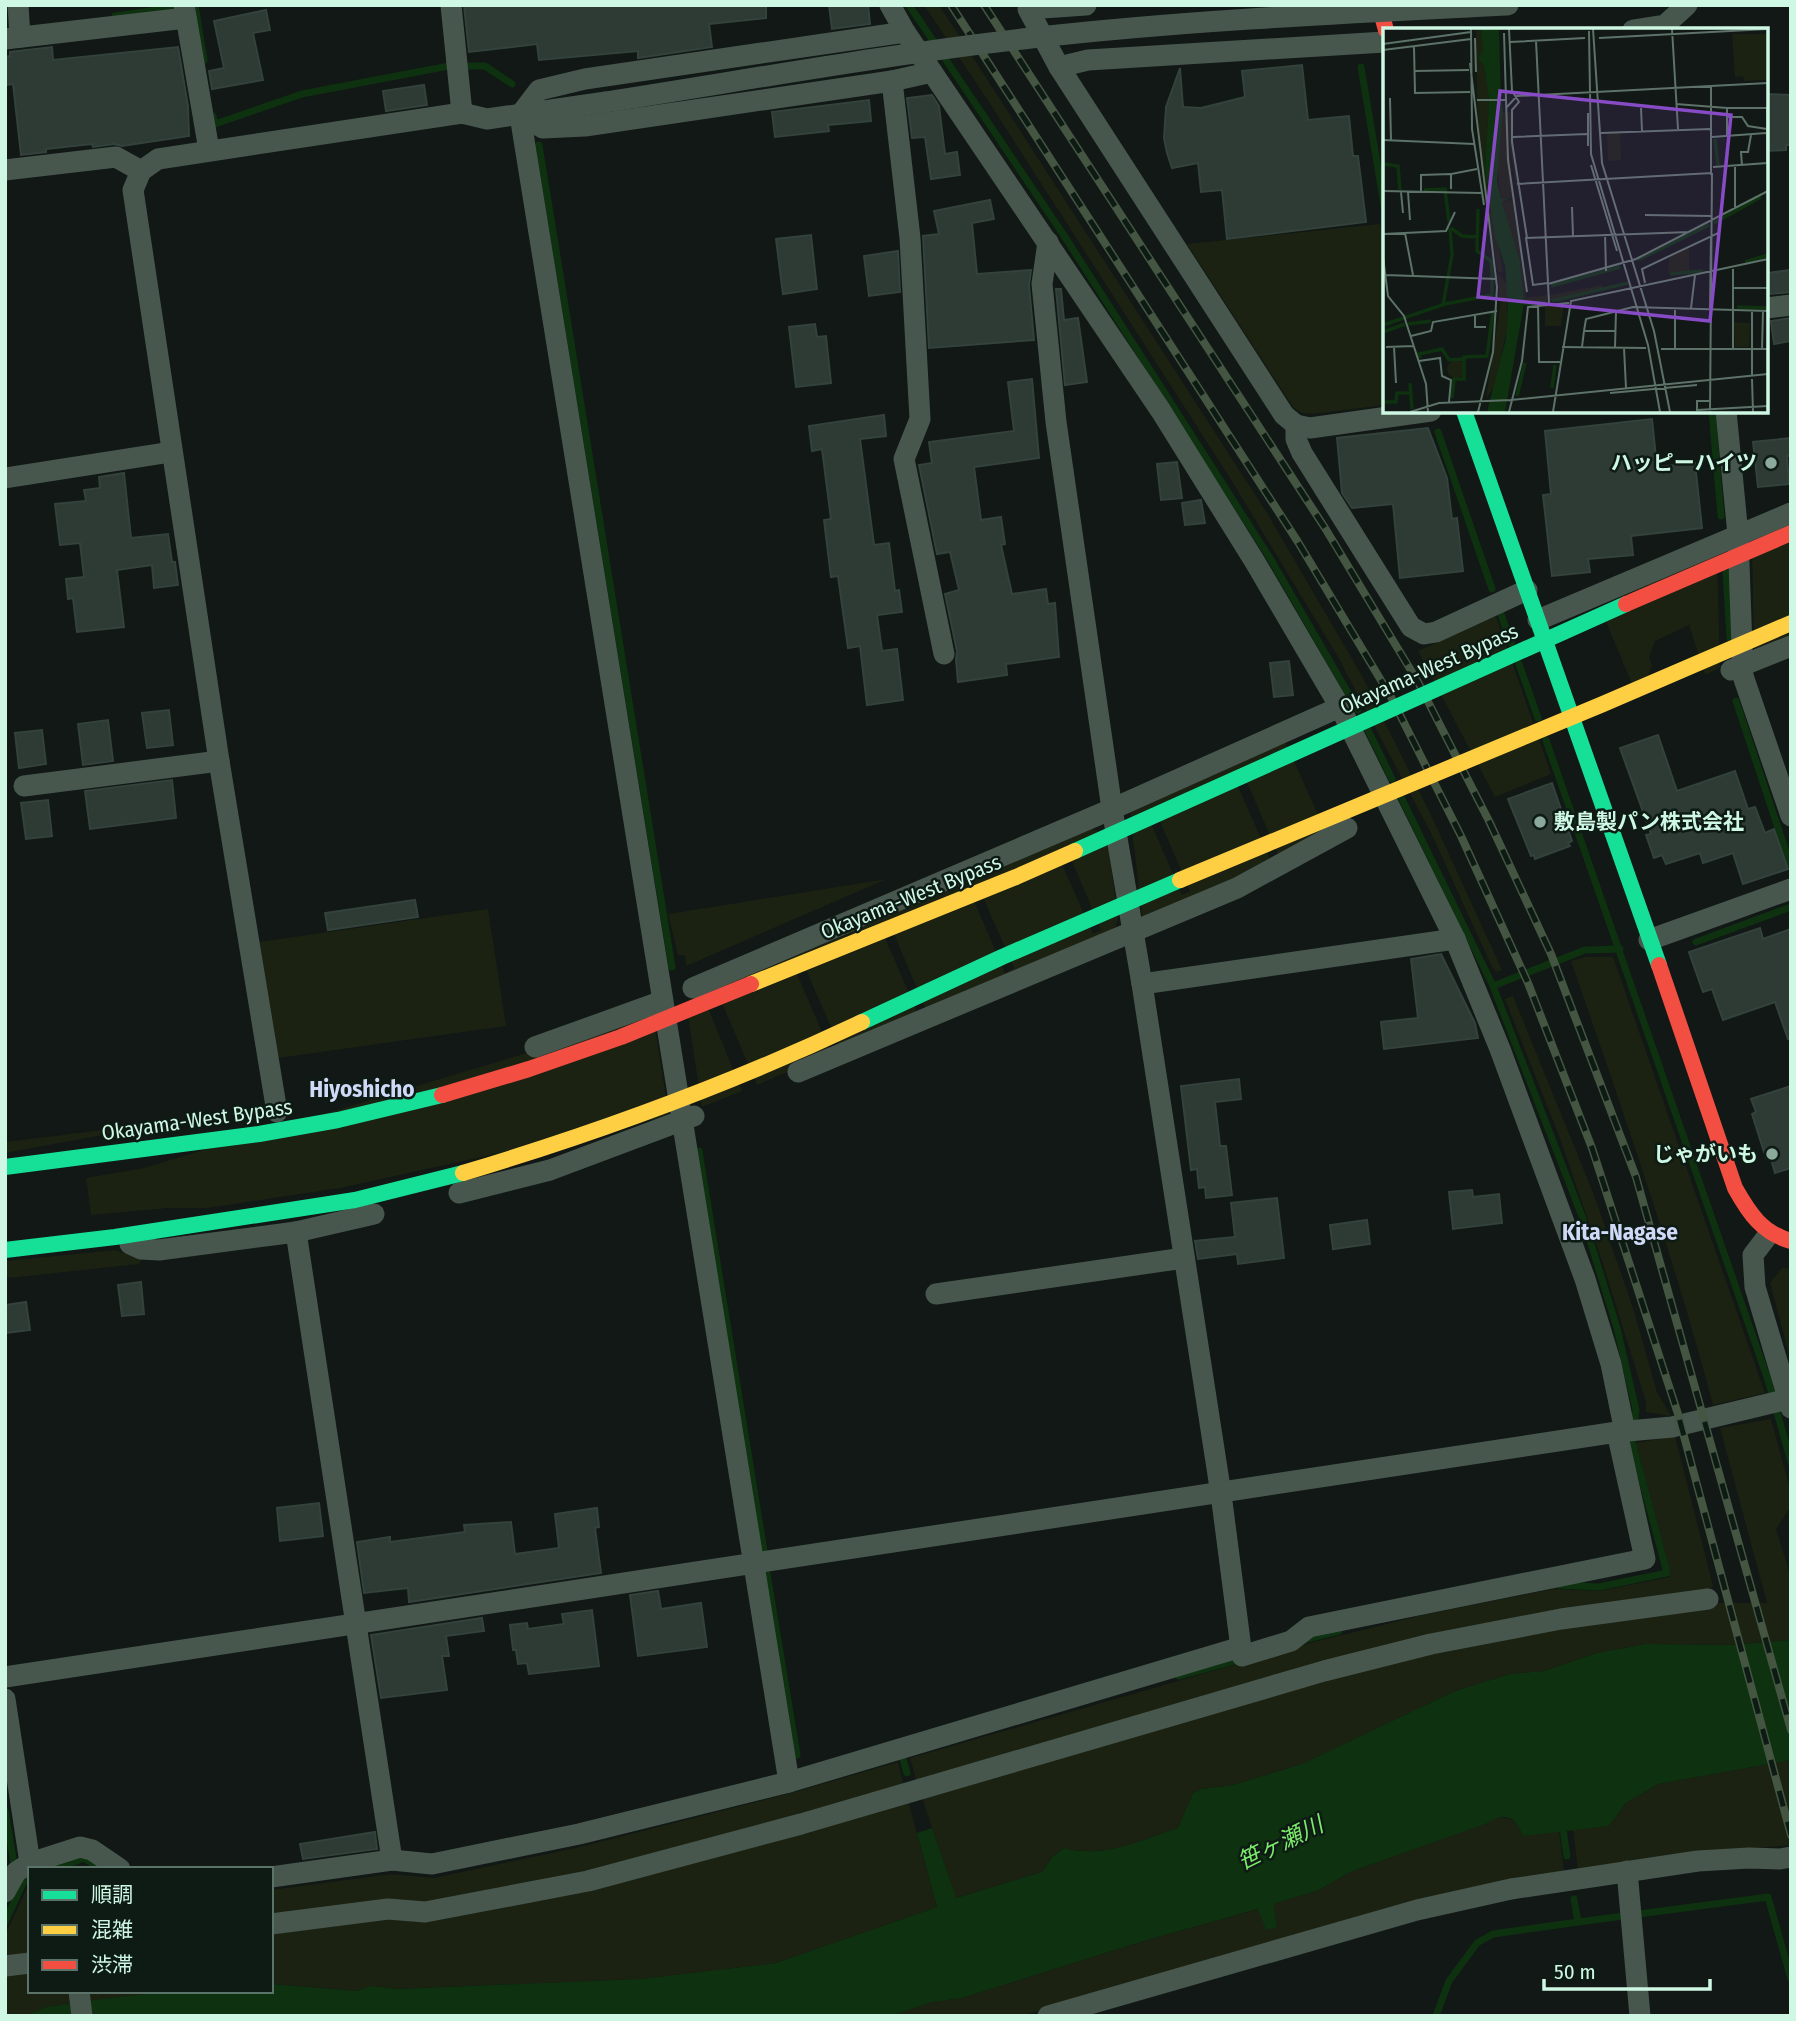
<svg xmlns="http://www.w3.org/2000/svg" width="1796" height="2021" font-family="'Fira Sans Condensed','Noto Sans JP',sans-serif">
<style>
.green{fill:#1b2212;fill-rule:evenodd}
.water{fill:#0e3110}
.lines{fill:none;stroke-linecap:round;stroke-linejoin:round}
.stream{stroke:#0e3110;stroke-width:7}
.building{fill:#2e3a34;stroke:#33423c;stroke-width:2}
.street{stroke:#47574e;stroke-width:21}
.fast{stroke:#16e098;stroke-width:16}
.jam{stroke:#f24e42;stroke-width:16}
.rail-casing{stroke:#445641;stroke-width:8}
.rail{stroke:#0e1b15;stroke-width:5;stroke-dasharray:16;stroke-linecap:butt}
.street-bridge{stroke:#47574e;stroke-width:21}
.fast-bridge{stroke:#16e098;stroke-width:16}
.slow-bridge{stroke:#ffcf43;stroke-width:16}
.jam-bridge{stroke:#f24e42;stroke-width:16}
.poi-dot{fill:#8caa9c;stroke:#0e1b15;stroke-width:2.5}
.labels{text-anchor:middle;stroke-width:5;stroke-linejoin:round;paint-order:stroke}
.poi-label{font-size:21px;font-weight:bold;fill:#cef8e4;stroke:#0e1b15;text-anchor:end}
.street-label{font-size:21px;fill:#cef8e4;stroke:#0e1b15}
.neighbourhood-label{font-size:23px;font-weight:bold;fill:#d0d9f8;stroke:#0e1b15}
.water-label{font-size:23px;font-style:italic;fill:#7cea6a;stroke:#0e1b15}
.inset-river{fill:none;stroke:#0e3110;stroke-width:3.5}
.inset-road{fill:none;stroke:#5d7268;stroke-width:2}
.view{fill:#874bc5;fill-opacity:0.15;stroke:#874bc5;stroke-width:3.5}
.inset-edge{fill:none;stroke:#cef8e4;stroke-width:3.5}
</style>
<rect width="100%" height="100%" fill="#111815"/>
<!-- green -->
<g class="green">
<path d="M924,5H939L1267,513L1362,676L1430,813L1502,970L1496,972L1492,967L1433,837L1338,657L1230,478L987,99Z"/>
<path d="M1380,224L1385,255V405L1313,414L1302,413L1293,407L1187,244Z"/>
<path d="M1791,522V635L1754,651L1752,540Z"/>
<path d="M1717,553L1720,668L1705,675L1689,625L1655,641L1649,657L1652,665L1639,701L1600,607Z"/>
<path d="M1496,616L1551,774L1495,797L1418,651Z"/>
<path d="M1285,741L1327,835L1244,877L1145,919L1142,915L1130,812ZM1242,771L1279,856L1271,861L1233,775ZM1155,810L1190,891L1182,895L1147,814Z"/>
<path d="M1087,828L1101,832L1108,843L1118,919L1116,926L1107,935L757,1085L716,989L959,881ZM1067,849L1101,930L1093,934L1057,853ZM978,886L1014,968L1005,973L969,889ZM889,922L926,1010L918,1014L880,926ZM800,956L840,1048L831,1053L791,960Z"/>
<path d="M887,879L686,966L685,955H678L668,914Z"/>
<path d="M488,909L506,1026L278,1058L259,942Z"/>
<path d="M1585,957H1613L1765,1393L1713,1405C1673,1254 1622,1108 1571,961Z"/>
<path d="M703,996L742,1091L702,1107L686,1003Z"/>
<path d="M1513,996L1594,1195L1633,1308L1657,1392L1671,1416L1646,1412V1402L1604,1267L1561,1141L1505,999Z"/>
<path d="M653,1015L669,1116L340,1188L208,1208H168L91,1215L86,1178L144,1168Z"/>
<path d="M168,1122V1123L5,1153V1142Z"/>
<path d="M115,1250L142,1259L139,1264L9,1278L5,1275V1261Z"/>
<path d="M1782,1268L1791,1269V1362L1770,1283Z"/>
<path d="M1771,1419L1791,1493V1506L1776,1529L1791,1578V1640L1730,1645L1646,1644L1597,1653L1544,1671L1510,1674L1455,1691L1302,1764L1233,1785L1202,1789L1193,1793L1178,1828C1141,1840 1103,1859 1064,1848L1053,1856L1042,1872L955,1898L921,1794L1325,1676L1563,1624L1720,1603H1767L1720,1428Z"/>
<path d="M1675,1436L1713,1586L1701,1596L1560,1614L917,1783L910,1758L1314,1642L1427,1614L1554,1589L1600,1591L1670,1577L1636,1443Z"/>
<path d="M1791,1760V1845L1700,1853L1578,1869L1573,1830L1609,1826L1626,1803L1658,1784Z"/>
<path d="M898,1762L904,1788L586,1877L425,1906L271,1920V1890L392,1874L434,1878L580,1847L795,1792Z"/>
<path d="M907,1797L937,1907L776,1963L640,1979L398,1989L371,1986L357,1991L271,1984V1928L389,1914L425,1917Z"/>
<path d="M1496,1817C1512,1817 1517,1821 1523,1836L1559,1831L1564,1871L1020,2016H890L932,2002L962,1998L1147,1940L1259,1909L1266,1930L1277,1927L1272,1904L1319,1890L1350,1872L1484,1824Z"/>
<path d="M29,1884L30,1958L5,1961V1935Z"/>
<path d="M30,1969V1991H75L76,2003L46,2007L26,2016H5V1972Z"/>
<path d="M84,1991H172V1992L85,2001Z"/>
</g>
<!-- water -->
<g class="water">
<path d="M1791,1640V1760L1658,1784L1626,1803L1609,1826L1523,1836C1514,1814 1504,1812 1485,1824L1350,1872L1319,1890L1273,1904L1277,1927L1266,1930L1258,1909L1147,1940L962,1998L932,2002L890,2016H87L85,2001L172,1991H271V1984L357,1991L371,1986L398,1989L640,1979L776,1963L937,1907L917,1833L932,1828L956,1898L1042,1872L1053,1856L1064,1848C1103,1859 1141,1840 1178,1828L1193,1793L1202,1789L1233,1785L1302,1764L1455,1691L1510,1674L1544,1671L1597,1653L1646,1644L1730,1645Z"/>
<path d="M76,2003L77,2016H26L46,2007Z"/>
</g>
<g class="lines">
<!-- stream -->
<g class="stream">
<path d="M195,5L204,60"/>
<path d="M909,5L1065,237L1270,558L1358,710"/>
<path d="M115,16L171,8"/>
<path d="M465,66H485L512,84"/>
<path d="M1361,67L1385,211"/>
<path d="M213,116L215,124L302,94L449,66"/>
<path d="M539,145L672,967"/>
<path d="M1712,411L1721,516"/>
<path d="M1438,432L1492,589"/>
<path d="M1726,573L1730,638"/>
<path d="M1501,614L1511,643"/>
<path d="M1519,664L1538,718"/>
<path d="M1736,701L1790,864"/>
<path d="M1368,730L1392,779"/>
<path d="M1546,740L1768,1380L1791,1462"/>
<path d="M1402,799L1493,986L1585,1224L1617,1328L1636,1410L1632,1442L1667,1573L1599,1587L1559,1585"/>
<path d="M1696,942L1788,908"/>
<path d="M1493,986L1585,950L1620,949"/>
<path d="M699,1151L764,1551"/>
<path d="M767,1573L797,1755"/>
<path d="M1303,1640L1339,1631"/>
<path d="M1179,1676L1241,1659"/>
<path d="M900,1756L902,1755L907,1773"/>
<path d="M5,1810L14,1864"/>
<path d="M1562,1822L1567,1856"/>
<path d="M55,1869L84,1858L101,1869"/>
<path d="M5,1922L24,1881L30,1879"/>
<path d="M1578,1922L1768,1897L1791,1979"/>
<path d="M1436,2016L1449,1981L1477,1943L1493,1934L1578,1922L1574,1899"/>
</g>
</g>
<!-- building -->
<g class="building">
<path d="M464,5H766V18L709,24L712,47L638,58V51L539,60L537,44L469,52Z"/>
<path d="M829,5H868L870,24L832,29Z"/>
<path d="M266,10L270,30L253,33L263,80L212,89L209,71L224,68L214,21Z"/>
<path d="M52,47L53,60L178,47L188,106L189,136L122,146L114,144L93,147L92,144L46,149V152L21,155L13,84L5,85V57L10,56V52Z"/>
<path d="M1302,65L1308,120L1349,116L1353,156H1358L1366,222L1227,239L1222,190L1201,192L1198,163L1172,168L1167,153L1164,138L1166,107L1180,68L1183,107L1201,108L1245,97L1242,71Z"/>
<path d="M424,85L427,105L386,111L383,91Z"/>
<path d="M1766,94L1791,95V145H1786V150L1766,151Z"/>
<path d="M932,95L939,106L945,154L957,152L960,175L931,179L925,137L912,138L907,98Z"/>
<path d="M869,100L871,121L828,125L829,131L775,137L772,112Z"/>
<path d="M990,200L994,219L972,223L977,274L1031,270L1029,285L1034,340L929,348L923,236L939,234L934,211Z"/>
<path d="M811,235L817,289L783,294L776,239Z"/>
<path d="M898,251L900,292L869,296L864,256Z"/>
<path d="M1791,270V292L1769,294L1767,273Z"/>
<path d="M1056,289H1061L1064,320L1078,318L1087,382L1065,385Z"/>
<path d="M1791,318V341L1774,344L1771,321Z"/>
<path d="M815,324L817,337L826,336L831,383L796,387L789,327Z"/>
<path d="M1032,379L1039,458L974,467L981,520L1001,517L1005,544L1001,545L1012,594L1046,589L1048,604L1055,603L1059,657L1006,664L1007,675L958,682L956,660L957,651L945,594L959,590L950,552L937,554L919,465L932,463L929,442L1014,431L1008,382Z"/>
<path d="M884,415L886,436L860,439L874,545L889,543L895,591L899,590L902,612L877,615L882,651L897,649L903,700L867,705L860,646L848,648L838,576L831,577L824,520L831,519L822,449L812,451L809,426Z"/>
<path d="M1652,419L1657,467L1695,463L1702,528L1631,536L1633,555L1588,559L1590,572L1552,576L1543,495L1551,494L1545,431Z"/>
<path d="M1428,428L1447,478L1452,519L1457,518L1463,571L1400,578L1393,504L1352,508L1342,493L1337,438Z"/>
<path d="M1791,438V456H1787L1789,484L1758,487L1753,442Z"/>
<path d="M1177,462L1182,498L1161,500L1157,464Z"/>
<path d="M124,473L131,538L168,534L172,562H175L178,585L154,588L152,565L117,570L124,627L77,632L73,598L68,599L66,579L84,577L80,543L60,545L55,504L86,501L84,490L100,488L99,477Z"/>
<path d="M1201,500L1205,523L1185,525L1182,503Z"/>
<path d="M1289,661L1293,695L1274,697L1270,663Z"/>
<path d="M169,710L173,745L147,748L142,713Z"/>
<path d="M108,720L113,761L83,765L78,724Z"/>
<path d="M42,730L46,764L19,768L15,733Z"/>
<path d="M1658,735L1677,791L1735,771L1748,809L1755,807L1765,833L1774,829L1788,869L1743,884L1733,853L1703,863L1700,853L1666,864L1662,855L1654,858L1646,835L1651,834L1620,748Z"/>
<path d="M172,780L176,818L90,829L85,791Z"/>
<path d="M1552,783L1572,841L1568,843L1570,846L1535,859L1534,855L1531,856L1508,799Z"/>
<path d="M48,800L52,836L26,839L21,803Z"/>
<path d="M415,900L418,917L328,930L325,913Z"/>
<path d="M1760,928L1763,939L1791,929V1038L1788,1039L1775,1002L1723,1020L1712,989L1703,992L1689,952Z"/>
<path d="M1441,954L1475,1023L1478,1038L1384,1049L1381,1022L1418,1018L1411,959Z"/>
<path d="M1239,1079L1241,1099L1215,1102L1220,1146H1226L1232,1195L1206,1198L1205,1187L1199,1188L1197,1169L1191,1170L1181,1086Z"/>
<path d="M1791,1086V1168L1775,1173L1770,1156L1766,1158L1752,1114L1756,1112L1751,1099Z"/>
<path d="M1472,1190L1473,1197L1499,1194L1502,1223L1453,1229L1449,1192Z"/>
<path d="M1277,1198L1284,1258L1238,1264L1237,1254L1198,1259L1195,1241L1235,1237L1231,1203Z"/>
<path d="M1367,1220L1370,1244L1333,1249L1330,1225Z"/>
<path d="M141,1282L144,1314L122,1316L118,1285Z"/>
<path d="M26,1302L30,1330L5,1333V1305Z"/>
<path d="M319,1503L323,1536L280,1541L277,1508Z"/>
<path d="M597,1508L599,1527L595,1528L601,1573L409,1602L408,1588L364,1593L357,1542L390,1537V1542L465,1532L464,1525L511,1522L515,1554L559,1548L555,1514Z"/>
<path d="M658,1591L661,1609L701,1603L707,1647L638,1656L630,1595Z"/>
<path d="M592,1610L599,1666L529,1674L527,1663L518,1664L516,1650H513L510,1625L527,1623L528,1629L564,1624L562,1614Z"/>
<path d="M482,1618L484,1631L446,1636L449,1656H442L447,1690L381,1698L371,1635Z"/>
<path d="M375,1832L377,1849L303,1859L300,1844Z"/>
</g>
<g class="lines">
<!-- street -->
<g class="street">
<path d="M18,5L20,37"/>
<path d="M184,5L209,150"/>
<path d="M451,5L462,113"/>
<path d="M890,5L905,32L1161,411L1255,562L1340,707L1455,939L1500,1049L1585,1279L1611,1364L1625,1432"/>
<path d="M1086,5L1028,9L1059,67L1284,415L1296,425L1310,428L1431,411"/>
<path d="M1633,30L1665,25L1687,5"/>
<path d="M5,39L186,18"/>
<path d="M1059,67L1088,60L1385,42"/>
<path d="M892,81L910,238L920,419L904,459L944,654"/>
<path d="M520,115L543,128L585,126L892,81L932,72"/>
<path d="M5,170L116,157L141,171"/>
<path d="M1048,242L1042,284L1056,422L1112,809L1142,984L1221,1494L1242,1656L1291,1641L1309,1627L1645,1559L1617,1432"/>
<path d="M1766,308L1791,305"/>
<path d="M1726,411L1738,535L1743,676L1791,816"/>
<path d="M1296,425V439L1302,453L1411,627L1424,634L1436,632L1527,590"/>
<path d="M5,478L171,452"/>
<path d="M1538,620L1791,513"/>
<path d="M1731,670L1791,646"/>
<path d="M24,786L219,761"/>
<path d="M1649,940L1791,889"/>
<path d="M1142,984L1455,939"/>
<path d="M693,988L1112,809L1340,707"/>
<path d="M535,1047L660,1002"/>
<path d="M798,1072L1237,888L1347,828"/>
<path d="M277,1112L219,761L133,190L141,171L158,159L462,113L487,119L606,102"/>
<path d="M459,1193L550,1170L694,1116"/>
<path d="M296,1232L392,1860"/>
<path d="M1769,1234L1753,1255L1755,1287L1791,1408"/>
<path d="M130,1244L141,1249L159,1250L296,1232L374,1214"/>
<path d="M936,1294L1184,1258"/>
<path d="M5,1677L1617,1432L1672,1427L1788,1399"/>
<path d="M5,1699L30,1863L35,1869"/>
<path d="M789,1782L520,115L539,90L585,79L905,32"/>
<path d="M1627,1871L1640,2016"/>
<path d="M271,1877L392,1860L432,1864L579,1834L789,1782L1241,1647"/>
<path d="M5,1892L16,1872L30,1863L80,1847L92,1850L120,1869"/>
<path d="M271,1924L388,1909L425,1912L588,1881L801,1824L1324,1671L1431,1644L1561,1619L1708,1599"/>
<path d="M5,1966L30,1963"/>
<path d="M79,1991L82,2016"/>
<path d="M1048,2016L1417,1910L1511,1889L1698,1861L1749,1858L1780,1859L1791,1857"/>
</g>
<!-- fast -->
<g class="fast">
<path d="M1464,411L1659,965"/>
<path d="M5,1167L259,1134L338,1120L442,1095"/>
<path d="M5,1250L115,1237L355,1200L463,1173"/>
</g>
<!-- jam -->
<g class="jam">
<path d="M1379,5L1386,30"/>
<path d="M1659,965L1735,1188C1749,1213 1762,1233 1791,1241"/>
</g>
<defs>
<g id="rail">
<path d="M951,5L1298,542L1391,697L1461,836L1528,983L1592,1148L1678,1414L1791,1835"/>
<path d="M984,5L1325,528L1418,682L1489,821L1551,954L1636,1177L1791,1730"/>
</g>
</defs>
<!-- rail casing -->
<use href="#rail" class="rail-casing"/>
<!-- rail -->
<use href="#rail" class="rail"/>
<!-- street-bridge -->
<path class="street-bridge" d="M606,102C747,80 889,54 1031,38C1190,20 1349,13 1508,5"/>
<!-- fast-bridge -->
<g class="fast-bridge">
<path d="M1075,851L1626,604"/>
<path d="M862,1022L1002,957L1180,880"/>
</g>
<!-- slow-bridge -->
<g class="slow-bridge">
<path d="M1180,880L1603,704L1791,623"/>
<path d="M751,984L1016,877L1075,851"/>
<path d="M463,1173C600,1132 733,1083 862,1022"/>
</g>
<!-- jam-bridge -->
<g class="jam-bridge">
<path d="M1626,604L1791,533"/>
<path d="M442,1095L529,1069L621,1037L751,984"/>
</g>
</g>
<!-- markers -->
<g class="poi-dot">
<circle cx="1771" cy="463" r="7"/>
<circle cx="1540" cy="822" r="7"/>
<circle cx="1772" cy="1154" r="7"/>
</g>
<g class="labels">
<!-- poi labels -->
<g class="poi-label">
<text x="1757" y="470">ハッピーハイツ</text>
<text x="1554" y="829" text-anchor="start">敷島製パン株式会社</text>
<text x="1758" y="1161">じゃがいも</text>
</g>
<!-- street labels -->
<g class="street-label">
<text transform="translate(1429 669) rotate(-24)" y="7">Okayama-West Bypass</text>
<text transform="translate(911 897) rotate(-22)" y="7">Okayama-West Bypass</text>
<text transform="translate(197 1120) rotate(-8)" y="7">Okayama-West Bypass</text>
</g>
<!-- neighbourhood labels -->
<g class="neighbourhood-label">
<text x="362" y="1097">Hiyoshicho</text>
<text x="1620" y="1240">Kita-Nagase</text>
</g>
<!-- water labels -->
<g class="water-label">
<text transform="translate(1280 1843) rotate(-26)" y="8">笹ヶ瀬川</text>
</g>
</g>
<!-- overview -->
<g transform="translate(1383 28)">
<rect width="385" height="385" fill="#111815"/>
<path d="M93,1H98L106,71L94,72ZM349,6H385V52L361,53L360,48L352,49ZM94,73H106L102,141L120,244H115L99,148ZM118,84H122L124,92V84H128L135,169L124,100L131,169L118,171L114,137ZM237,105L238,132L225,133L224,106ZM131,171L143,270L164,267V273L139,275L138,240L119,174ZM306,220V243L285,245L286,230ZM115,245L124,256L125,297L112,358L103,370L117,280ZM220,257L219,260L167,273V267ZM181,276L178,298H162V277ZM351,294L367,295L366,319H352ZM64 341a9 9 0 1 1 18 0a9 9 0 1 1-18 0Z" fill="#1b2212"/>
<path d="M98,1H116L118,72L106,71L101,37L95,30L100,22ZM106,73H118L120,83L114,152L118,171L127,170L119,174L137,234L141,275L122,384H104L123,311L125,280L122,237L112,209L102,141Z" fill="#0e3110"/>
<path class="inset-river" d="M332,111L335,137M0,136L15,138L17,162M41,162L62,161L66,194M95,181L94,223L108,233L109,245M331,195L378,169M68,200L79,208L95,209M255,232L326,197M362,234L385,227M287,246L320,243M168,258L237,239M169,273L245,255M141,276L163,274M60,277L69,227L67,200M354,279L385,280M25,296L48,293M0,297L62,276L109,267V245M0,304L22,296M37,330L36,326L59,321L66,332L80,331M27,355L29,381M169,360L172,337M134,368L142,335M69,370L71,351H81V329L104,328L110,284M0,374H13L14,365H28"/>
<path class="inset-road" d="M88,1L89,101L101,177M126,1L129,63L136,74L129,82V114L144,210M210,1L219,135L271,303L287,384M289,1L295,101M206,3L208,126L265,317L277,384M121,5L123,72M92,10L93,44M216,10L385,1M153,13L166,275M127,14L202,10M0,16L88,4M31,19L32,65L87,64M0,22L88,11M87,35L114,259L110,324L95,384M32,43L86,42M7,70L8,112M94,72H123L125,132L144,264M293,76L344,80M123,80L134,68L385,55M258,80L259,103M344,89H359L365,98L384,101M218,105L327,101M344,108V80H385M130,109L204,106M329,109L383,105M0,112L91,116M205,118V85M208,137L234,223M359,138L358,124H365L368,107M330,139L384,135V80M352,139V181M328,147V58M134,156L329,145M68,161V146L94,141M0,163L98,165M38,163V147L68,146M18,164L20,185M25,164L27,192M189,179L190,208M262,187L328,188M22,205L30,247M0,206L63,203L72,184M222,206L223,243M0,229L5,268L21,288L43,356L45,384M3,247L114,251M165,255L150,257L143,210L307,204M262,255L259,241L335,205V217M165,256L253,231L385,163M351,260H385M155,277L156,334H177M292,280V321M308,280L312,247M327,280L328,208M92,286V299H103M201,303L203,291L250,279L385,283M28,308L48,303L50,294L114,283M3,319L31,318M11,319L13,355M179,319L263,320M199,319L201,303H232M232,319L233,283M241,320L243,360M278,321H385M350,321V241M379,321L380,283M36,333L57,330L59,348L68,352L66,374M369,347V282M369,351L370,384M227,365L314,357M314,382L385,378M314,383V373H327M27,384L56,375L128,372L385,346M126,384L139,333L145,279L186,275M170,384L188,273L385,231M327,384L329,145"/>
<path class="view" d="M117,63L348,87L327,293L95,269Z"/>
<rect width="385" height="385" class="inset-edge"/>
</g>
<!-- border -->
<rect width="1796" height="2021" fill="none" stroke="#cef8e4" stroke-width="14"/>
<!-- legend -->
<rect x="28" y="1867" width="245" height="126" fill="#0e1b15" stroke="#5b7368" stroke-width="2"/>
<rect x="42" y="1890" width="35" height="10" fill="#16e098" stroke="#5b7368" stroke-width="2"/>
<text x="91" y="1902" font-size="21" fill="#cef8e4">順調</text>
<rect x="42" y="1925" width="35" height="10" fill="#ffcf43" stroke="#5b7368" stroke-width="2"/>
<text x="91" y="1937" font-size="21" fill="#cef8e4">混雑</text>
<rect x="42" y="1960" width="35" height="10" fill="#f24e42" stroke="#5b7368" stroke-width="2"/>
<text x="91" y="1972" font-size="21" fill="#cef8e4">渋滞</text>
<!-- scale -->
<path d="M1544 1979v10h166v-10" fill="none" stroke="#cef8e4" stroke-width="3.5"/>
<text x="1554" y="1979" font-size="21" fill="#cef8e4" stroke="#0e1b15" stroke-width="5" paint-order="stroke">50 m</text>
</svg>
